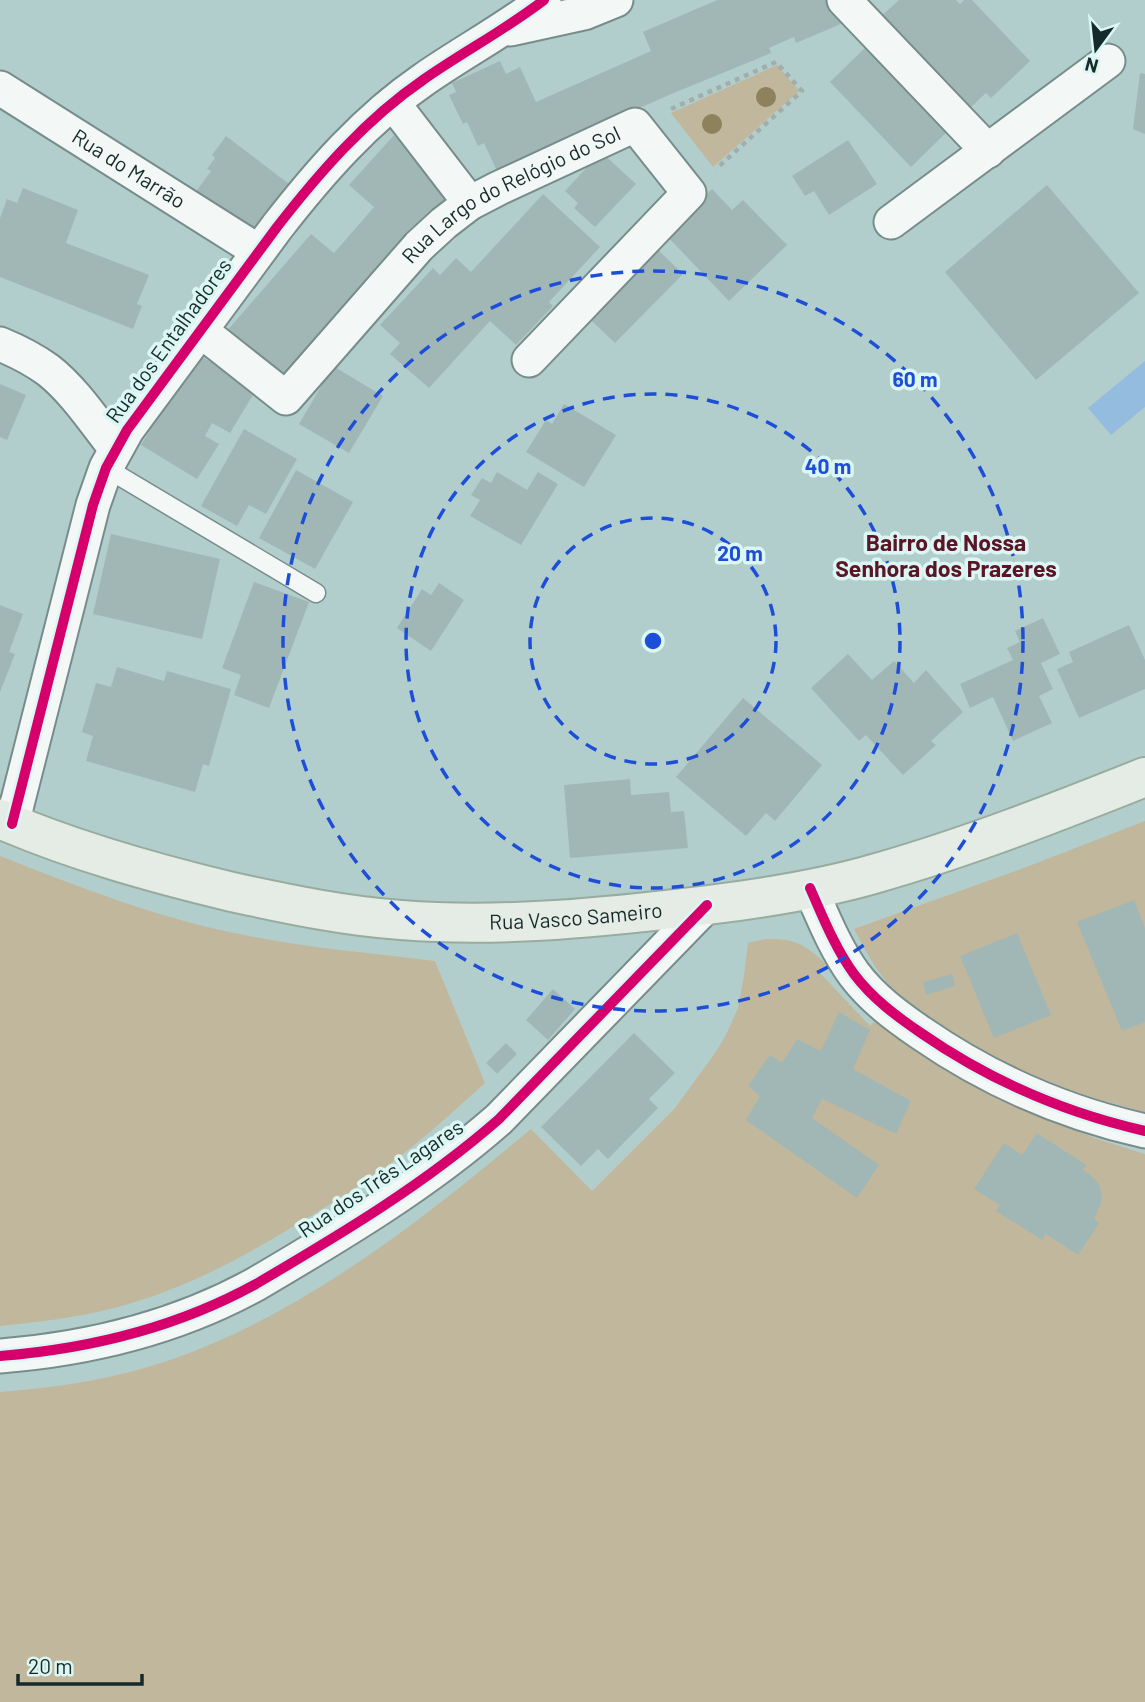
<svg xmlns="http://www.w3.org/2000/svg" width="1145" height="1702" font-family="Barlow,sans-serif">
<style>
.green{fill:#c1b79c}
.water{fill:#93bcde}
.building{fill:#a1b7b6}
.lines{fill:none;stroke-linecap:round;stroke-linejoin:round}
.lane-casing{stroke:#778d8b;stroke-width:21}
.street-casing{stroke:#778d8b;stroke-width:37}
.primary-casing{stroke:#98ac9e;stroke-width:42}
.path{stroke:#a2aeac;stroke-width:4.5;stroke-dasharray:5 5;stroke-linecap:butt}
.lane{stroke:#f3f8f7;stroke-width:18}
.street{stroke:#f3f8f7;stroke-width:33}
.primary{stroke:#e4ece5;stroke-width:38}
.cycleway-casing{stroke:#dbf6f3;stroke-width:15}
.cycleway{stroke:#d6006c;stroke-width:10}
.tree{fill:#8d825c}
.ring{fill:none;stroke:#1d4ed8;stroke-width:3.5;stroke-dasharray:12 9}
.labels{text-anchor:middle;stroke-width:7;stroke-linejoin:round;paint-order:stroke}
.street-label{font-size:21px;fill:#152b29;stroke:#dbf6f3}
.neighbourhood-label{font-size:23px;font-weight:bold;fill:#5a1627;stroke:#dbf6f3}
.centre{fill:#1d4ed8;stroke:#dbf6f3;stroke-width:3.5}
.ring-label{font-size:21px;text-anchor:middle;font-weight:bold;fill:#1d4ed8;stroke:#dbf6f3;stroke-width:7;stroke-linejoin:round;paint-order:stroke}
</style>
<rect width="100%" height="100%" fill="#b2cecc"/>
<!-- green -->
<g class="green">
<path d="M777,65L799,91L713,167L671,113Z"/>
<path d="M1145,821V1112C1076,1095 1012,1071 951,1033C930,1020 909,1006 892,988C876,971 865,950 854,929L1029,866Z"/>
<path d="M0,856C79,887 160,919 244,935C307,948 372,953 435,961L485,1083C461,1104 438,1126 413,1146C374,1177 332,1204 289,1229C233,1263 175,1293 110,1309C74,1318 37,1322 0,1326Z"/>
<path d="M765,939C794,938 805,944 826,964L819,972L870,1026L882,1014L981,1087L1094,1138L1145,1154V1702H0V1392C43,1388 83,1384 126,1373C278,1335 412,1228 531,1129L592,1191L675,1108L715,1053L725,1037L738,1008L744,976L748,943Z"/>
</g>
<!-- water -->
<path class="water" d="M1145,361V407L1111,435L1088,408Z"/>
<!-- building -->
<g class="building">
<path d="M717,0H831L841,24L796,43L794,37L769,48L771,53L669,95L497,171L484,143L478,146L467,122L463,124L449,95L456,92L452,83L500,61L506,74L520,67L536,102L651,51L643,32Z"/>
<path d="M899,0H956L960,4L964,0H972L1030,61L991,98L986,93L968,110L878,19Z"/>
<path d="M869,44L951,128L911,167L830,82Z"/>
<path d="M1140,73L1145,74V134L1133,129Z"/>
<path d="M394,135L455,190L285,383L226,332L311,234L334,253L374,207L349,185Z"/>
<path d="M226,136L289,184L251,235L195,193L211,171L207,169L215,158L212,155Z"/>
<path d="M848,140L877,184L829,215L814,191L805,196L792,176Z"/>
<path d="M601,152L636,184L595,227L574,208L578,203L565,191Z"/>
<path d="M1047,185L1139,293L1036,380L945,272Z"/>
<path d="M23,188L78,210L66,243L149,275L137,304L142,306L133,329L0,277V218L7,199L17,203Z"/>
<path d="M712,189L732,210L743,200L787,245L729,301L665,234Z"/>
<path d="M543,194L600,247L549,302L553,306L516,345L490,321L429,388L390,354L400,343L380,325L433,268L440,275L456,258L471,272Z"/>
<path d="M650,242L683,274L615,343L591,320L613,297L605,288Z"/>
<path d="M196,353L256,390L230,433L212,423L205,436L219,444L197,479L141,445Z"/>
<path d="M333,366L383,396L349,453L299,424Z"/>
<path d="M0,384L26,395L7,440L0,437Z"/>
<path d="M564,404L616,435L584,487L526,452L546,420L552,424Z"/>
<path d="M244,429L297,459L266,514L249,505L237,526L201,506Z"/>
<path d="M296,470L353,502L315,569L259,538Z"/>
<path d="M497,472L527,490L538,472L558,484L521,545L470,516L480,500L471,495L482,478L491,483Z"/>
<path d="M111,534L220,559L202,639L93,614Z"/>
<path d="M254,582L309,602L269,708L234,695L241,675L222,668Z"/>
<path d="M439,583L464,600L431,651L397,628L422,589L431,595Z"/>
<path d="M0,605L23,614L9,652L15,654L0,692Z"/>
<path d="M1043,618L1060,654L1041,663L1053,689L1039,696L1052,723L1013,741L993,697L970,708L960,684L1013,660L1007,648L1020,642L1015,631Z"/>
<path d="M1129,625L1145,660V689L1079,718L1057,669L1073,662L1069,652Z"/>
<path d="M848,654L872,680L894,661L914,683L926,670L963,712L931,741L936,745L903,775L866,735L859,741L811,688Z"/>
<path d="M117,667L164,681L167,671L231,689L209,766L203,764L195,792L86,761L93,736L82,732L96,683L111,687Z"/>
<path d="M743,698L822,765L775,821L766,813L746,836L676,777Z"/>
<path d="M630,779L631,795L669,792L671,812L684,811L688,848L570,858L564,785Z"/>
<path d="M1134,900L1145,928V1022L1122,1031L1077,922Z"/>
<path d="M1017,933L1051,1015L994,1038L960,956Z"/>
<path d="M952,974L955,986L926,995L923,982Z"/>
<path d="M553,989L575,1009L548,1040L526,1020Z"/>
<path d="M839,1012L870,1030L853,1069L911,1101L896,1134L822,1099L812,1118L879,1165L857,1198L746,1120L760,1096L748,1086L770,1055L782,1063L797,1039L821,1051Z"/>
<path d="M634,1033L675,1073L649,1099L658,1108L608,1159L598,1149L581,1166L541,1127Z"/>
<path d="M506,1043L517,1054L497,1074L486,1063Z"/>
<path d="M1037,1133L1086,1165L1083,1170L1096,1180L1100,1188L1102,1196L1101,1203L1094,1219L1099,1223L1078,1255L1046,1234L1042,1240L996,1211L1000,1205L974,1189L1004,1143L1022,1155Z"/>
</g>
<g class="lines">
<defs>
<path id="lane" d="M106,468L316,593"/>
<g id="street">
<path d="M844,0L988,151"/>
<path d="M511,29L584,13L616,0"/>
<path id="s1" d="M0,88L258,251"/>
<path d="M393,103L470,203"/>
<path d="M891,222L1108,61"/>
<path id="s2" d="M200,330L286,398L419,246L444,223L470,203L499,188L635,125L689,193L529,360"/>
<path d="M0,344C17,351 33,359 48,370C74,390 96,424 116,449"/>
<path d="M12,824L93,505L106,468L127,430L277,227C319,173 366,119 423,80C463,52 505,30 544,0"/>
<path d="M810,888C823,917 835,948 854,974C872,998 896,1016 921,1033C989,1080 1065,1113 1145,1131"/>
<path d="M0,1356C89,1349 178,1327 256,1284C341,1234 425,1184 499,1119L707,905"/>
</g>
<g id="primary">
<path id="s3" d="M0,819C74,851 153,873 232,892C287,904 344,916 401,920C503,928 607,917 708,905C765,898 823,889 877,873C968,847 1057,812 1145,777"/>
</g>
</defs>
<!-- lane casing -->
<use href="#lane" class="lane-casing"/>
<!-- street casing -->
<use href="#street" class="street-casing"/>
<!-- primary casing -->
<use href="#primary" class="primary-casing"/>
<!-- path -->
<path class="path" d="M671,109L776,62L802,91L716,169"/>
<!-- lane -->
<use href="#lane" class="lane"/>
<!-- street -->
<use href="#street" class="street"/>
<!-- primary -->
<use href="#primary" class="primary"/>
<defs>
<g id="cycleway">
<path d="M12,824L93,505L106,468L127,430L277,227C319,173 366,119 423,80C463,52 505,30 544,0"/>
<path d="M810,888C823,917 835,948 854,974C872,998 896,1016 921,1033C989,1080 1065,1113 1145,1131"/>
<path d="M0,1356C89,1349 178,1327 256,1284C341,1234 425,1184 499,1119L707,905"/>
</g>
</defs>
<!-- cycleway casing -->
<use href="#cycleway" class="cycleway-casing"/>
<!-- cycleway -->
<use href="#cycleway" class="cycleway"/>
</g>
<!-- trees -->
<g class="tree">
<circle cx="766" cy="97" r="10"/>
<circle cx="712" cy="124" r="10"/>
</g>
<!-- distance rings -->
<g class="ring">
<circle cx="653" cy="641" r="123"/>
<circle cx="653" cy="641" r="247"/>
<circle cx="653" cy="641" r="370"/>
</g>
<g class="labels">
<!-- street labels -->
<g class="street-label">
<text dy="7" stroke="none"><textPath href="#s1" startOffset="152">Rua do Marrão</textPath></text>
<text dy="7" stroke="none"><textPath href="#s2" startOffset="418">Rua Largo do Relógio do Sol</textPath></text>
<text transform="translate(169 341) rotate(-54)" y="7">Rua dos Entalhadores</text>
<text dy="7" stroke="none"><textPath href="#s3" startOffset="590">Rua Vasco Sameiro</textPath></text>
<text transform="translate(381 1179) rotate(-34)" y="7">Rua dos Três Lagares</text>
</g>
<!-- neighbourhood labels -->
<g class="neighbourhood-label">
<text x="946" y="551">Bairro de Nossa<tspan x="946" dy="26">Senhora dos Prazeres</tspan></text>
</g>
</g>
<circle cx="653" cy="641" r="10" class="centre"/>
<g class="ring-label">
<text x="915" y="387">60 m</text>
<text x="828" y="474">40 m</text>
<text x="740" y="561">20 m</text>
</g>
<!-- north arrow -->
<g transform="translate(1096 49) rotate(195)" stroke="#dbf6f3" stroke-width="5" paint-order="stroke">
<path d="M0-5L12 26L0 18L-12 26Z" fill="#152b29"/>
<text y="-10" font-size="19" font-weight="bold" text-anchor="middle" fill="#152b29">N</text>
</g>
<!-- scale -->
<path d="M18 1674v10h124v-10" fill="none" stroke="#152b29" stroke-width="3.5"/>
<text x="28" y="1674" font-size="21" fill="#152b29" stroke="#dbf6f3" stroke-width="5" paint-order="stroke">20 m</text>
</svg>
